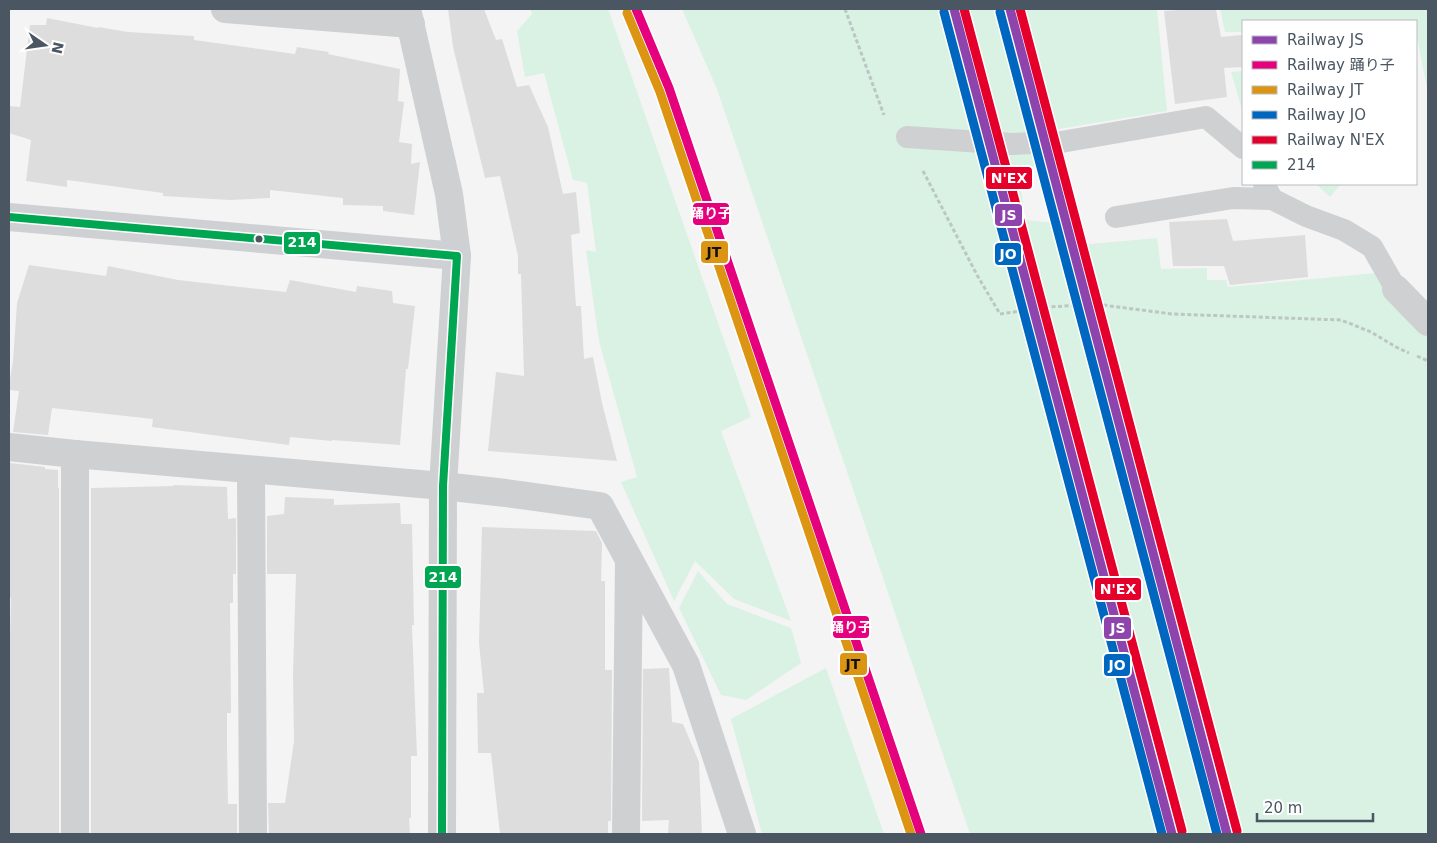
<svg xmlns="http://www.w3.org/2000/svg" width="1437" height="843" font-family="'DejaVu Sans','Noto Sans JP',sans-serif">
<style>
.green{fill:#d9f2e3}
.building{fill:#ddddde}
.lines{fill:none;stroke-linecap:round;stroke-linejoin:round}
.path{stroke:#bcc7c4;stroke-width:3;stroke-dasharray:4 2.5;stroke-linecap:butt}
.lane{stroke:#ced0d2;stroke-width:22}
.street{stroke:#ced0d2;stroke-width:28}
.secondary{stroke:#ced0d4;stroke-width:28}
.bus-1-casing{stroke:#fff;stroke-width:11}
.bus-1{stroke:#00a651;stroke-width:8}
.rail-1-casing{stroke:#fff;stroke-width:12}
.rail-2-casing{stroke:#fff;stroke-width:12}
.rail-3-casing{stroke:#fff;stroke-width:12}
.rail-4-casing{stroke:#fff;stroke-width:12}
.rail-5-casing{stroke:#fff;stroke-width:12}
.rail-1{stroke:#8e44ad;stroke-width:9}
.rail-2{stroke:#e5007d;stroke-width:9}
.rail-3{stroke:#db9513;stroke-width:9}
.rail-4{stroke:#0067c0;stroke-width:9}
.rail-5{stroke:#e4002b;stroke-width:9}
.bus-dot{fill:#4a5661;stroke:#fff;stroke-width:2}
.line-badge{stroke:#fff;stroke-width:2}
.badge-label{font-size:14px;text-anchor:middle;font-weight:bold;fill:#fff}
.pale-badge-label{font-size:14px;text-anchor:middle;font-weight:bold;fill:#111}
</style>
<rect width="100%" height="100%" fill="#f4f4f4"/>
<!-- green -->
<g class="green">
<path d="M530,9H608L751,417L721,431L791,621L734,599L695,561L674,601L621,482L637,477L599,341L586,250L596,252L587,183L573,180L544,73L525,77L517,31L532,14Z"/>
<path d="M682,9H1157L1167,111L1053,130L1021,190L1025,220L1055,223L1079,245L1157,238L1161,269L1207,268V280H1226L1228,287L1376,273L1428,333V834H970L717,89Z"/>
<path d="M1220,9H1428V94L1417,37L1416,36V21H1243V32H1225Z"/>
<path d="M1243,71V113L1231,72Z"/>
<path d="M1316,184H1341L1330,197Z"/>
<path d="M698,571L727,604L791,628L801,663L746,700L721,695L679,608Z"/>
<path d="M826,668L884,834H762L731,719Z"/>
</g>
<!-- building -->
<g class="building">
<path d="M448,9H484L496,40L502,39L517,87L529,85L548,127L563,194L576,192L580,233L571,235L576,306H581L584,359L593,357L602,403L617,461L488,451L496,372L524,376L521,274H518V256L500,176L485,178L453,47Z"/>
<path d="M1193,9H1216L1221,37L1242,35L1243,67L1224,68L1227,97L1175,104L1164,11Z"/>
<path d="M47,18L98,28V27L128,32L194,36V40L295,54L297,47L329,52L328,54L400,69L398,101L404,102L399,142L412,144L411,164L420,162L414,215L383,211V206L343,205V198L270,190V198L230,200L163,196V193L67,180V187L26,181L31,140L9,133V106L20,107L30,25H46Z"/>
<path d="M1227,219L1233,241L1305,235L1308,277L1230,285L1224,266H1173L1169,222Z"/>
<path d="M29,265L106,276L108,266L178,280L286,292L290,280L356,292L357,286L392,291L393,303L415,306L408,369H406L400,445L332,440V441L290,437L289,445L152,427L153,419L52,408L48,435L13,432L19,391L9,390V385L13,361L17,303Z"/>
<path d="M10,463L45,467V469L58,470V488H59V834H9V674L11,598L9,597Z"/>
<path d="M173,485L227,487L228,519L236,518V574H233V603H230L231,713H227V748L228,804H237V834H91V488L173,486Z"/>
<path d="M285,497L334,499V505L400,503L401,524H412L414,625H412L417,756H411V818H409L410,834H269L268,803H285L294,741L293,673L296,574H267V516L284,514Z"/>
<path d="M482,527L596,531L602,543L601,581H605V670H612L611,821H608V834H500L491,753H478L477,693H484L479,643Z"/>
<path d="M669,668L672,722L683,724L699,762L702,834H668L669,820L642,821L643,669Z"/>
</g>
<g class="lines">
<!-- path -->
<g class="path">
<path d="M845,9L884,115"/>
<path d="M923,171L977,275L1000,314L1049,307L1095,304L1172,314L1341,320L1371,332L1396,347L1409,353"/>
<path d="M1417,356L1428,361"/>
</g>
<!-- lane -->
<g class="lane">
<path d="M907,137L1012,144L1061,142L1206,117L1243,148"/>
<path d="M1264,184L1272,199L1306,216L1344,230L1372,247L1396,289"/>
<path d="M1116,217L1233,198L1272,199"/>
</g>
<!-- street -->
<g class="street">
<path d="M225,9L411,24"/>
<path d="M407,9L449,194L457,256L443,486L442,834"/>
<path d="M1396,289L1428,322"/>
<path d="M9,447L75,454L443,486L506,493L600,506L686,665L742,834"/>
<path d="M75,454V834"/>
<path d="M251,470L253,834"/>
<path d="M626,834L629,561"/>
</g>
<!-- secondary -->
<path class="secondary" d="M9,217L457,256"/>
<defs>
<path id="bus-1" d="M9,217L457,256L443,486L442,834"/>
</defs>
<!-- bus-1 casing -->
<use href="#bus-1" class="bus-1-casing"/>
<!-- bus-1 -->
<use href="#bus-1" class="bus-1"/>
<defs>
<g id="rail-1">
<path d="M954,9L1172,834"/>
<path d="M1010,9L1227,834"/>
</g>
<path id="rail-2" d="M636,9L669,88L921,834"/>
<path id="rail-3" d="M627,13L660,92L911,834"/>
<g id="rail-4">
<path d="M944,12L1162,834"/>
<path d="M1000,12L1217,834"/>
</g>
<g id="rail-5">
<path d="M964,9L1182,831"/>
<path d="M1020,9L1237,831"/>
</g>
</defs>
<!-- rail-1 casing -->
<use href="#rail-1" class="rail-1-casing"/>
<!-- rail-2 casing -->
<use href="#rail-2" class="rail-2-casing"/>
<!-- rail-3 casing -->
<use href="#rail-3" class="rail-3-casing"/>
<!-- rail-4 casing -->
<use href="#rail-4" class="rail-4-casing"/>
<!-- rail-5 casing -->
<use href="#rail-5" class="rail-5-casing"/>
<!-- rail-1 -->
<use href="#rail-1" class="rail-1"/>
<!-- rail-2 -->
<use href="#rail-2" class="rail-2"/>
<!-- rail-3 -->
<use href="#rail-3" class="rail-3"/>
<!-- rail-4 -->
<use href="#rail-4" class="rail-4"/>
<!-- rail-5 -->
<use href="#rail-5" class="rail-5"/>
</g>
<!-- markers -->
<circle class="bus-dot" cx="259" cy="239" r="4.5"/>
<g class="line-badge">
<rect x="985" y="166" width="48" height="24" rx="5" fill="#e4002b"/>
<rect x="692" y="202" width="38" height="24" rx="5" fill="#e5007d"/>
<rect x="994" y="203" width="29" height="24" rx="5" fill="#8e44ad"/>
<rect x="283" y="231" width="38" height="24" rx="5" fill="#00a651"/>
<rect x="700" y="240" width="29" height="24" rx="5" fill="#db9513"/>
<rect x="994" y="242" width="28" height="24" rx="5" fill="#0067c0"/>
<rect x="424" y="565" width="38" height="24" rx="5" fill="#00a651"/>
<rect x="1094" y="577" width="48" height="24" rx="5" fill="#e4002b"/>
<rect x="832" y="615" width="38" height="24" rx="5" fill="#e5007d"/>
<rect x="1103" y="616" width="29" height="24" rx="5" fill="#8e44ad"/>
<rect x="839" y="652" width="29" height="24" rx="5" fill="#db9513"/>
<rect x="1103" y="653" width="28" height="24" rx="5" fill="#0067c0"/>
</g>
<g class="badge-label">
<text x="1009" y="183">N'EX</text>
<text x="711" y="218">踊り子</text>
<text x="1009" y="220">JS</text>
<text x="302" y="247">214</text>
<text x="1008" y="259">JO</text>
<text x="443" y="582">214</text>
<text x="1118" y="594">N'EX</text>
<text x="851" y="632">踊り子</text>
<text x="1118" y="633">JS</text>
<text x="1117" y="670">JO</text>
</g>
<g class="pale-badge-label">
<text x="714" y="257">JT</text>
<text x="853" y="669">JT</text>
</g>
<!-- border -->
<rect width="1437" height="843" fill="none" stroke="#4a5661" stroke-width="20"/>
<!-- legend -->
<rect x="1242" y="20" width="175" height="165" fill="#ffffff" stroke="#b7bbc0"/>
<rect x="1252" y="36" width="25" height="8" fill="#8e44ad" stroke="#b7bbc0"/>
<text x="1287" y="45" font-size="15" fill="#4a5661">Railway JS</text>
<rect x="1252" y="61" width="25" height="8" fill="#e5007d" stroke="#b7bbc0"/>
<text x="1287" y="70" font-size="15" fill="#4a5661">Railway 踊り子</text>
<rect x="1252" y="86" width="25" height="8" fill="#db9513" stroke="#b7bbc0"/>
<text x="1287" y="95" font-size="15" fill="#4a5661">Railway JT</text>
<rect x="1252" y="111" width="25" height="8" fill="#0067c0" stroke="#b7bbc0"/>
<text x="1287" y="120" font-size="15" fill="#4a5661">Railway JO</text>
<rect x="1252" y="136" width="25" height="8" fill="#e4002b" stroke="#b7bbc0"/>
<text x="1287" y="145" font-size="15" fill="#4a5661">Railway N'EX</text>
<rect x="1252" y="161" width="25" height="8" fill="#00a651" stroke="#b7bbc0"/>
<text x="1287" y="170" font-size="15" fill="#4a5661">214</text>
<!-- north arrow -->
<g transform="translate(45 45) rotate(103)" stroke="#ffffff" stroke-width="4" paint-order="stroke">
<path d="M0-4L9 19L0 12L-9 19Z" fill="#4a5661"/>
<text y="-8" font-size="14" font-weight="bold" text-anchor="middle" fill="#4a5661">N</text>
</g>
<!-- scale -->
<path d="M1257 813v8h116v-8" fill="none" stroke="#4a5661" stroke-width="2.5"/>
<text x="1264" y="813" font-size="15" fill="#4a5661" stroke="#ffffff" stroke-width="4" paint-order="stroke">20 m</text>
</svg>
